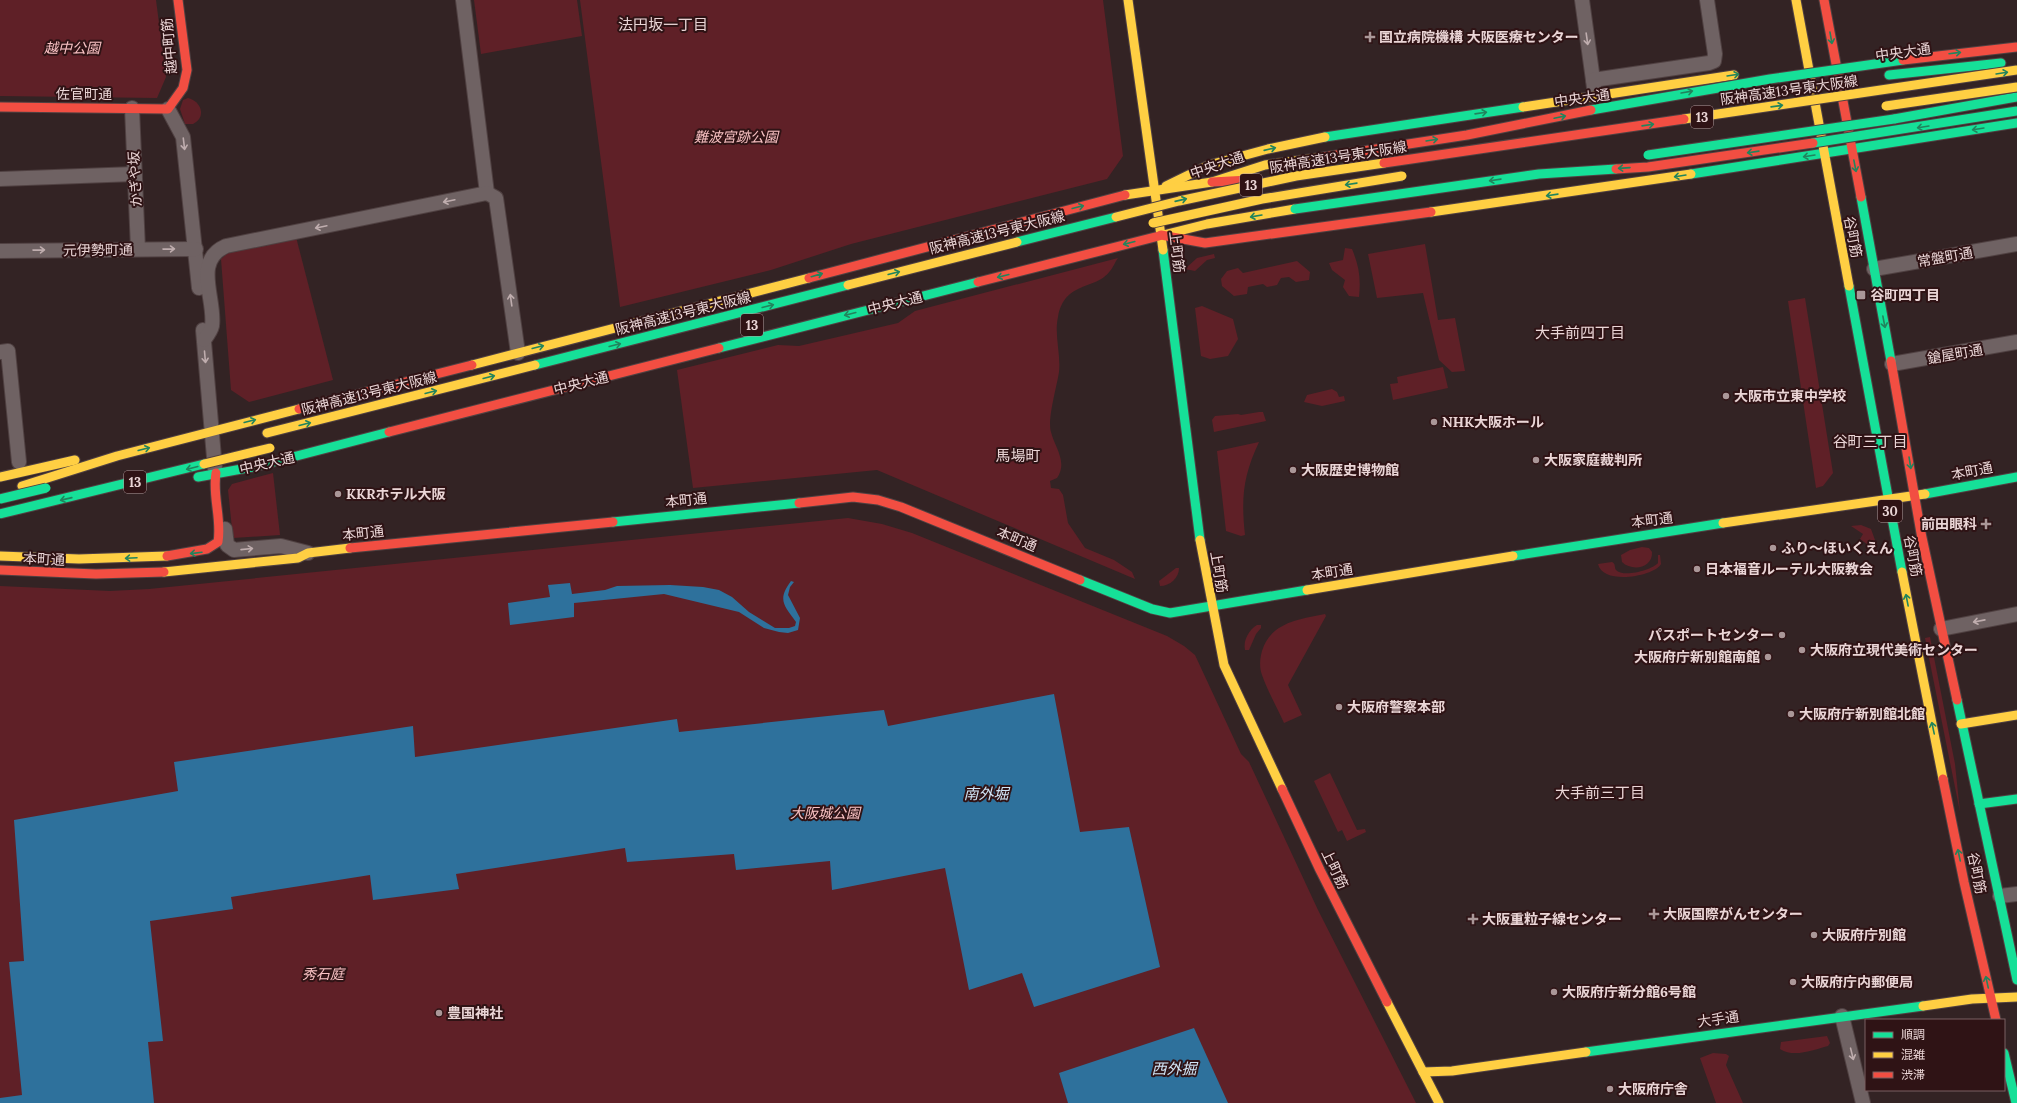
<svg xmlns="http://www.w3.org/2000/svg" width="2017" height="1103" font-family="Lora,'Noto Sans JP',serif">
<style>
.green{fill:#5f2027}
.water{fill:#2e719c}
.lines{fill:none;stroke-linecap:round;stroke-linejoin:round}
.street-casing{stroke:#504142;stroke-width:16}
.fast-casing{stroke:#504142;stroke-width:11}
.slow-casing{stroke:#504142;stroke-width:11}
.jam-casing{stroke:#504142;stroke-width:11}
.street{stroke:#6f6263;stroke-width:14}
.fast{stroke:#16e098;stroke-width:9}
.slow{stroke:#ffcf43;stroke-width:9}
.jam{stroke:#f24e42;stroke-width:9}
.fast-bridge-casing{stroke:#504142;stroke-width:11;stroke-linecap:butt}
.slow-bridge-casing{stroke:#504142;stroke-width:11;stroke-linecap:butt}
.jam-bridge-casing{stroke:#504142;stroke-width:11;stroke-linecap:butt}
.fast-bridge{stroke:#16e098;stroke-width:9}
.slow-bridge{stroke:#ffcf43;stroke-width:9}
.jam-bridge{stroke:#f24e42;stroke-width:9}
.oneway{stroke:#21845d}
.oneway2{stroke:#bfadae}
.poi-dot{fill:#aa9798;stroke:#2f1315;stroke-width:1.5}
.labels{text-anchor:middle;stroke-width:4;stroke-linejoin:round;paint-order:stroke}
.shield{fill:#2f1315;stroke:#b29b9c;stroke-width:1}
.shield-label{font-size:13px;font-weight:bold;fill:#ead5d6}
.poi-label{font-size:14px;font-weight:bold;fill:#ead5d6;stroke:#2f1315;text-anchor:start}
.street-label{font-size:14px;fill:#ead5d6;stroke:#2f1315}
.park-label{font-size:14px;font-style:italic;fill:#f9c2c4;stroke:#2f1315}
.neighbourhood-label{font-size:15px;fill:#ead5d6;stroke:#2f1315}
.water-label{font-size:15px;font-style:italic;fill:#d1e6f7;stroke:#2f1315}
</style>
<rect width="100%" height="100%" fill="#332324"/>
<!-- green -->
<g class="green">
<path d="M0,0H156L166,77L157,98L0,96Z"/>
<path d="M474,0H577L582,36L481,54Z"/>
<path d="M580,0H1103L1123,156L1107,179L851,244L771,270L620,307Z"/>
<path d="M188,98C201,101 207,117 193,124H185L180,109L183,100Z"/>
<path d="M296,237L333,380L249,402L231,390L221,259L230,251Z"/>
<path d="M1425,244L1438,320L1455,318L1465,371L1452,372L1439,360L1423,293L1377,298L1368,254Z"/>
<path d="M1345,248L1352,249C1359,266 1361,278 1359,297L1349,296L1343,287L1345,280L1332,270L1329,263L1343,260Z"/>
<path d="M1214,254L1215,258L1207,260L1195,271L1185,269L1197,258Z"/>
<path d="M1118,258C1115,262 1113,268 1110,271C1095,291 1065,280 1058,317C1054,335 1061,354 1059,372C1057,386 1047,420 1051,432C1055,448 1068,462 1057,478L1050,481L1051,488L1059,489L1063,495L1068,523L1085,548L1114,560L1132,572L1135,579L877,470L693,488L677,370L778,345L799,346L898,323L915,311Z"/>
<path d="M1297,261L1310,272L1309,280L1296,282L1289,277L1281,278L1277,285L1267,287L1263,284L1248,287L1247,294L1234,296L1222,286L1221,279L1227,271L1238,268L1243,273Z"/>
<path d="M1805,298L1833,473L1823,486L1816,488L1788,301Z"/>
<path d="M1202,306L1233,319L1238,339L1228,356L1210,359L1201,356L1195,308Z"/>
<path d="M1443,367L1448,388L1393,400L1390,384L1398,383L1397,377Z"/>
<path d="M1332,389L1337,392L1339,397L1344,396L1345,401L1322,406L1304,402L1307,395Z"/>
<path d="M1259,412H1263L1266,421L1214,432L1212,420L1215,416L1238,414L1241,415Z"/>
<path d="M1259,442C1243,476 1241,498 1245,535L1241,536L1226,531L1217,451Z"/>
<path d="M273,473L280,535L233,538L228,490L232,484Z"/>
<path d="M848,518L882,524L912,533L1167,636L1184,646L1195,655L1241,754L1249,762L1318,910L1416,1103H0V586L110,591L149,589Z"/>
<path d="M1861,525L1871,529L1875,540L1873,547H1871L1860,539L1863,534L1851,526Z"/>
<path d="M1642,547L1649,548L1652,552C1653,568 1632,572 1622,562L1621,555L1630,550Z"/>
<path d="M1658,555H1660L1661,564C1655,576 1603,586 1598,564L1612,562C1616,564 1614,567 1616,570C1623,578 1652,570 1658,563Z"/>
<path d="M1176,568H1179C1179,578 1170,586 1160,586L1159,581Z"/>
<path d="M1325,614L1326,616L1288,685L1302,715L1284,723C1277,707 1268,692 1262,675C1259,667 1260,658 1262,651C1271,622 1300,619 1325,614Z"/>
<path d="M1257,625H1261V628L1256,634L1249,650H1245C1243,640 1249,630 1257,625Z"/>
<path d="M1930,637L1955,764L1960,812L1925,638Z"/>
<path d="M1330,773L1357,830L1365,829L1366,832L1347,841L1342,830L1338,832L1314,781Z"/>
<path d="M1827,1036L1830,1043L1828,1046C1813,1050 1794,1058 1780,1049L1781,1042Z"/>
<path d="M1713,1053L1726,1054L1729,1056L1726,1065L1743,1103H1716L1700,1058Z"/>
</g>
<!-- water -->
<g class="water">
<path d="M791,581L794,582L790,587L788,595L800,618L798,630L788,633L779,632L764,628L739,612L664,594L574,603V617L510,625L508,603L550,597L548,585L570,583L572,594L605,590L617,586L670,585L703,587L719,590L732,597L749,612L775,628H789L795,626L796,622C784,605 777,600 791,581Z"/>
<path d="M1054,694L1080,832L1129,827L1160,967L1034,1007L1022,973L969,990L945,868L832,890L830,861L736,870L734,854L627,862L625,848L456,874L459,889L373,900L370,875L231,897L233,909L150,921L163,1041L148,1042L154,1103H0V1098L22,1095L9,962L24,961L14,820L178,791L174,762L413,726L415,757L677,719L679,732L884,710L888,726Z"/>
<path d="M1194,1028L1228,1103H1068L1059,1073Z"/>
</g>
<g class="lines">
<defs>
<g id="street">
<path d="M463,0L487,193"/>
<path d="M1582,0L1593,80"/>
<path d="M1595,96L1593,80L1709,63L1714,61L1715,54L1707,0"/>
<path d="M132,108L138,249"/>
<path d="M168,109L183,137L199,288"/>
<path d="M0,179L135,174"/>
<path d="M0,251L196,249"/>
<path d="M1874,269L2017,244"/>
<path d="M203,330L215,469"/>
<path d="M204,340C207,336 211,331 212,326C216,299 192,261 226,246L487,193L496,198L518,353"/>
<path d="M0,352L8,351L19,462"/>
<path d="M1892,364L2017,342"/>
<path d="M225,529L227,545L234,550L281,546L308,553"/>
<path d="M1941,629L2017,614"/>
<path d="M2000,896L2017,894"/>
<path d="M1842,1016L1863,1103"/>
</g>
<g id="fast">
<path d="M1889,75L2001,63"/>
<path d="M1894,119L2017,97"/>
<path d="M1325,137L1523,107"/>
<path d="M1691,174L2017,123"/>
<path d="M1861,197L1891,361"/>
<path d="M1017,242L1116,217"/>
<path d="M1163,250L1200,540"/>
<path d="M1849,286L1902,572"/>
<path d="M719,348L978,282"/>
<path d="M535,365L848,285"/>
<path d="M198,477L258,466L389,432"/>
<path d="M1925,494L2017,477"/>
<path d="M613,522L799,503"/>
<path d="M1513,556L1723,523"/>
<path d="M1080,580L1152,609L1170,613L1307,590"/>
<path d="M1957,700L2017,980"/>
<path d="M1979,804L2017,799"/>
<path d="M1586,1052L1923,1006"/>
<path d="M2004,1053L2016,1103"/>
</g>
<g id="slow">
<path d="M1128,0L1163,250"/>
<path d="M1796,0L1849,286"/>
<path d="M1523,107L1734,75"/>
<path d="M1166,186L1209,165L1268,149L1325,137"/>
<path d="M1125,195L1212,182L1265,165L1324,157"/>
<path d="M1431,212L1691,174"/>
<path d="M1159,236L1207,224L1295,209"/>
<path d="M848,285L1017,242"/>
<path d="M472,365L809,278"/>
<path d="M267,433L535,365"/>
<path d="M0,477L75,460"/>
<path d="M22,486L117,456L299,409"/>
<path d="M1723,523L1925,494"/>
<path d="M1200,540L1224,665L1282,789"/>
<path d="M0,556L79,559L167,556"/>
<path d="M164,572L298,558L308,553L350,548"/>
<path d="M1902,572L1943,779"/>
<path d="M1307,590L1513,556"/>
<path d="M1961,724L2017,715"/>
<path d="M1387,1002L1439,1103"/>
<path d="M1923,1006L1972,999L2017,997"/>
<path d="M1423,1072L1452,1071L1586,1052"/>
</g>
<g id="jam">
<path d="M1824,0L1861,197"/>
<path d="M0,107L168,109L183,88L187,70L178,0"/>
<path d="M1212,182L1249,180"/>
<path d="M1161,235L1205,243L1431,212"/>
<path d="M809,278L1125,195"/>
<path d="M978,282L1159,236"/>
<path d="M1891,361L1921,533L1957,700"/>
<path d="M299,409L472,365"/>
<path d="M389,432L719,348"/>
<path d="M799,503L853,497L878,500L901,507L1080,580"/>
<path d="M350,548L613,522"/>
<path d="M167,556L207,549L218,542C222,519 212,496 216,473"/>
<path d="M0,570L96,574L164,572"/>
<path d="M1943,779L1964,882L1996,1020"/>
<path d="M1282,789L1320,870L1387,1002"/>
</g>
</defs>
<!-- street casing -->
<use href="#street" class="street-casing"/>
<!-- fast casing -->
<use href="#fast" class="fast-casing"/>
<!-- slow casing -->
<use href="#slow" class="slow-casing"/>
<!-- jam casing -->
<use href="#jam" class="jam-casing"/>
<!-- street -->
<use href="#street" class="street"/>
<!-- fast -->
<use href="#fast" class="fast"/>
<!-- slow -->
<use href="#slow" class="slow"/>
<!-- jam -->
<use href="#jam" class="jam"/>
<defs>
<g id="fast-bridge">
<path d="M1591,110L1770,79L1903,60"/>
<path d="M1813,143L2017,111"/>
<path d="M1648,155L1894,119"/>
<path d="M1295,209L1539,174L1616,169"/>
<path d="M0,499L46,488"/>
<path d="M0,514L204,464"/>
</g>
<g id="slow-bridge">
<path d="M1886,106L2017,87"/>
<path d="M1684,119L2017,70"/>
<path d="M1116,217L1179,201L1296,176L1384,163"/>
<path d="M1153,223L1262,199L1402,176"/>
<path d="M204,464L270,448"/>
</g>
<g id="jam-bridge">
<path d="M1903,60L2017,47"/>
<path d="M1324,157L1467,135L1591,110"/>
<path d="M1384,163L1684,119"/>
<path d="M1616,169L1648,167L1813,143"/>
</g>
</defs>
<!-- fast-bridge casing -->
<use href="#fast-bridge" class="fast-bridge-casing"/>
<!-- slow-bridge casing -->
<use href="#slow-bridge" class="slow-bridge-casing"/>
<!-- jam-bridge casing -->
<use href="#jam-bridge" class="jam-bridge-casing"/>
<!-- fast-bridge -->
<use href="#fast-bridge" class="fast-bridge"/>
<!-- slow-bridge -->
<use href="#slow-bridge" class="slow-bridge"/>
<!-- jam-bridge -->
<use href="#jam-bridge" class="jam-bridge"/>
</g>
<!-- one-way arrows -->
<defs><path id="oneway-shaft" d="M-6 0H5M1.5-3L5.5 0L1.5 3" fill="none" stroke-width="1.6" stroke-linecap="round" stroke-linejoin="round"/></defs>
<g class="oneway">
<use href="#oneway-shaft" transform="translate(1831 38) rotate(80)"/>
<use href="#oneway-shaft" transform="translate(1955 53) rotate(-7)"/>
<use href="#oneway-shaft" transform="translate(2002 73) rotate(-9)"/>
<use href="#oneway-shaft" transform="translate(1733 75) rotate(-9)"/>
<use href="#oneway-shaft" transform="translate(1687 92) rotate(-10)"/>
<use href="#oneway-shaft" transform="translate(1777 106) rotate(-8)"/>
<use href="#oneway-shaft" transform="translate(1481 113) rotate(-8)"/>
<use href="#oneway-shaft" transform="translate(1560 117) rotate(-12)"/>
<use href="#oneway-shaft" transform="translate(1648 125) rotate(-8)"/>
<use href="#oneway-shaft" transform="translate(1923 127) rotate(171)"/>
<use href="#oneway-shaft" transform="translate(1978 129) rotate(171)"/>
<use href="#oneway-shaft" transform="translate(1432 140) rotate(-9)"/>
<use href="#oneway-shaft" transform="translate(1270 149) rotate(-13)"/>
<use href="#oneway-shaft" transform="translate(1753 152) rotate(172)"/>
<use href="#oneway-shaft" transform="translate(1809 156) rotate(171)"/>
<use href="#oneway-shaft" transform="translate(1855 166) rotate(79)"/>
<use href="#oneway-shaft" transform="translate(1624 168) rotate(176)"/>
<use href="#oneway-shaft" transform="translate(1680 176) rotate(171)"/>
<use href="#oneway-shaft" transform="translate(1495 180) rotate(172)"/>
<use href="#oneway-shaft" transform="translate(1351 184) rotate(172)"/>
<use href="#oneway-shaft" transform="translate(1552 195) rotate(172)"/>
<use href="#oneway-shaft" transform="translate(1181 200) rotate(-13)"/>
<use href="#oneway-shaft" transform="translate(1078 207) rotate(-14)"/>
<use href="#oneway-shaft" transform="translate(1256 216) rotate(170)"/>
<use href="#oneway-shaft" transform="translate(1129 243) rotate(166)"/>
<use href="#oneway-shaft" transform="translate(894 273) rotate(-14)"/>
<use href="#oneway-shaft" transform="translate(817 275) rotate(-16)"/>
<use href="#oneway-shaft" transform="translate(1003 276) rotate(166)"/>
<use href="#oneway-shaft" transform="translate(768 306) rotate(-14)"/>
<use href="#oneway-shaft" transform="translate(850 314) rotate(166)"/>
<use href="#oneway-shaft" transform="translate(1884 322) rotate(79)"/>
<use href="#oneway-shaft" transform="translate(615 345) rotate(-14)"/>
<use href="#oneway-shaft" transform="translate(538 347) rotate(-14)"/>
<use href="#oneway-shaft" transform="translate(489 377) rotate(-14)"/>
<use href="#oneway-shaft" transform="translate(431 392) rotate(-14)"/>
<use href="#oneway-shaft" transform="translate(250 421) rotate(-14)"/>
<use href="#oneway-shaft" transform="translate(305 424) rotate(-14)"/>
<use href="#oneway-shaft" transform="translate(144 449) rotate(-14)"/>
<use href="#oneway-shaft" transform="translate(1910 463) rotate(81)"/>
<use href="#oneway-shaft" transform="translate(192 468) rotate(166)"/>
<use href="#oneway-shaft" transform="translate(66 499) rotate(167)"/>
<use href="#oneway-shaft" transform="translate(196 553) rotate(173)"/>
<use href="#oneway-shaft" transform="translate(131 558) rotate(177)"/>
<use href="#oneway-shaft" transform="translate(1907 600) rotate(-101)"/>
<use href="#oneway-shaft" transform="translate(1933 728) rotate(-102)"/>
<use href="#oneway-shaft" transform="translate(1959 855) rotate(-102)"/>
<use href="#oneway-shaft" transform="translate(1987 982) rotate(-102)"/>
</g>
<g class="oneway2">
<use href="#oneway-shaft" transform="translate(1587 39) rotate(82)"/>
<use href="#oneway-shaft" transform="translate(184 144) rotate(83)"/>
<use href="#oneway-shaft" transform="translate(449 201) rotate(168)"/>
<use href="#oneway-shaft" transform="translate(321 227) rotate(168)"/>
<use href="#oneway-shaft" transform="translate(169 249) rotate(-1)"/>
<use href="#oneway-shaft" transform="translate(39 250) rotate(-1)"/>
<use href="#oneway-shaft" transform="translate(511 300) rotate(-98)"/>
<use href="#oneway-shaft" transform="translate(205 357) rotate(85)"/>
<use href="#oneway-shaft" transform="translate(247 549) rotate(-6)"/>
<use href="#oneway-shaft" transform="translate(1979 621) rotate(169)"/>
<use href="#oneway-shaft" transform="translate(1852 1054) rotate(76)"/>
</g>
<!-- markers -->
<g class="poi-dot">
<path d="M1368 31h4v4h4v4h-4v4h-4v-4h-4v-4h4z"/>
<rect x="1856" y="290" width="10" height="10" rx="2"/>
<circle cx="1726" cy="396" r="4"/>
<circle cx="1434" cy="422" r="4"/>
<circle cx="1536" cy="460" r="4"/>
<circle cx="1293" cy="470" r="4"/>
<circle cx="338" cy="494" r="4"/>
<path d="M1984 518h4v4h4v4h-4v4h-4v-4h-4v-4h4z"/>
<circle cx="1773" cy="548" r="4"/>
<circle cx="1697" cy="569" r="4"/>
<circle cx="1782" cy="635" r="4"/>
<circle cx="1802" cy="650" r="4"/>
<circle cx="1768" cy="657" r="4"/>
<circle cx="1339" cy="707" r="4"/>
<circle cx="1791" cy="714" r="4"/>
<path d="M1652 908h4v4h4v4h-4v4h-4v-4h-4v-4h4z"/>
<path d="M1471 913h4v4h4v4h-4v4h-4v-4h-4v-4h4z"/>
<circle cx="1814" cy="935" r="4"/>
<circle cx="1793" cy="982" r="4"/>
<circle cx="1554" cy="992" r="4"/>
<circle cx="439" cy="1013" r="4"/>
<circle cx="1610" cy="1089" r="4"/>
</g>
<g class="labels">
<!-- shield labels -->
<g class="shield">
<rect x="1691" y="106" width="22" height="22" rx="3"/>
<rect x="1240" y="174" width="22" height="22" rx="3"/>
<rect x="741" y="314" width="22" height="22" rx="3"/>
<rect x="124" y="471" width="22" height="22" rx="3"/>
<rect x="1878" y="500" width="24" height="22" rx="3"/>
</g>
<g class="shield-label">
<text x="1702" y="122">13</text>
<text x="1251" y="190">13</text>
<text x="752" y="330">13</text>
<text x="135" y="487">13</text>
<text x="1890" y="516">30</text>
</g>
<!-- poi labels -->
<g class="poi-label">
<text x="1379" y="42">国立病院機構 大阪医療センター</text>
<text x="1870" y="300">谷町四丁目</text>
<text x="1734" y="401">大阪市立東中学校</text>
<text x="1442" y="427">NHK大阪ホール</text>
<text x="1544" y="465">大阪家庭裁判所</text>
<text x="1301" y="475">大阪歴史博物館</text>
<text x="346" y="499">KKRホテル大阪</text>
<text x="1977" y="529" text-anchor="end">前田眼科</text>
<text x="1781" y="553">ふり〜ほいくえん</text>
<text x="1705" y="574">日本福音ルーテル大阪教会</text>
<text x="1774" y="640" text-anchor="end">パスポートセンター</text>
<text x="1810" y="655">大阪府立現代美術センター</text>
<text x="1760" y="662" text-anchor="end">大阪府庁新別館南館</text>
<text x="1347" y="712">大阪府警察本部</text>
<text x="1799" y="719">大阪府庁新別館北館</text>
<text x="1663" y="919">大阪国際がんセンター</text>
<text x="1482" y="924">大阪重粒子線センター</text>
<text x="1822" y="940">大阪府庁別館</text>
<text x="1801" y="987">大阪府庁内郵便局</text>
<text x="1562" y="997">大阪府庁新分館6号館</text>
<text x="447" y="1018">豊国神社</text>
<text x="1618" y="1094">大阪府庁舎</text>
</g>
<!-- street labels -->
<g class="street-label">
<text transform="translate(169 46) rotate(-95)" y="5">越中町筋</text>
<text transform="translate(1903 52) rotate(-8)" y="5">中央大通</text>
<text transform="translate(1789 90) rotate(-8)" y="5">阪神高速13号東大阪線</text>
<text x="84" y="99">佐官町通</text>
<text transform="translate(1582 98) rotate(-8)" y="5">中央大通</text>
<text transform="translate(1338 157) rotate(-9)" y="5">阪神高速13号東大阪線</text>
<text transform="translate(1217 165) rotate(-19)" y="5">中央大通</text>
<text transform="translate(135 179) rotate(-93)" y="5">かぎや坂</text>
<text transform="translate(997 232) rotate(-14)" y="5">阪神高速13号東大阪線</text>
<text transform="translate(1853 237) rotate(79)" y="5">谷町筋</text>
<text transform="translate(98 250) rotate(-1)" y="5">元伊勢町通</text>
<text transform="translate(1177 252) rotate(83)" y="5">上町筋</text>
<text transform="translate(1945 257) rotate(-10)" y="5">常盤町通</text>
<text transform="translate(895 303) rotate(-14)" y="5">中央大通</text>
<text transform="translate(683 313) rotate(-14)" y="5">阪神高速13号東大阪線</text>
<text transform="translate(1955 354) rotate(-10)" y="5">鎗屋町通</text>
<text transform="translate(581 383) rotate(-14)" y="5">中央大通</text>
<text transform="translate(369 393) rotate(-14)" y="5">阪神高速13号東大阪線</text>
<text transform="translate(267 463) rotate(-13)" y="5">中央大通</text>
<text transform="translate(1972 471) rotate(-11)" y="5">本町通</text>
<text transform="translate(686 500) rotate(-6)" y="5">本町通</text>
<text transform="translate(1652 520) rotate(-7)" y="5">本町通</text>
<text transform="translate(363 533) rotate(-6)" y="5">本町通</text>
<text transform="translate(1017 539) rotate(22)" y="5">本町通</text>
<text transform="translate(1913 556) rotate(79)" y="5">谷町筋</text>
<text transform="translate(44 559) rotate(3)" y="5">本町通</text>
<text transform="translate(1219 572) rotate(80)" y="5">上町筋</text>
<text transform="translate(1332 572) rotate(-9)" y="5">本町通</text>
<text transform="translate(1335 869) rotate(64)" y="5">上町筋</text>
<text transform="translate(1977 873) rotate(78)" y="5">谷町筋</text>
<text transform="translate(1718 1019) rotate(-8)" y="5">大手通</text>
</g>
<!-- park labels -->
<g class="park-label">
<text x="72" y="53">越中公園</text>
<text x="736" y="142">難波宮跡公園</text>
<text x="825" y="818">大阪城公園</text>
<text x="323" y="979">秀石庭</text>
</g>
<!-- neighbourhood labels -->
<g class="neighbourhood-label">
<text x="663" y="30">法円坂一丁目</text>
<text x="1580" y="338">大手前四丁目</text>
<text x="1870" y="447">谷町三丁目</text>
<text x="1018" y="461">馬場町</text>
<text x="1600" y="798">大手前三丁目</text>
</g>
<!-- water labels -->
<g class="water-label">
<text x="986" y="799">南外堀</text>
<text x="1174" y="1074">西外掘</text>
</g>
</g>
<!-- legend -->
<rect x="1865" y="1019" width="140" height="72" fill="#2f1315" stroke="#7a6162"/>
<rect x="1873" y="1032" width="20" height="6" fill="#16e098" stroke="#7a6162"/>
<text x="1901" y="1039" font-size="12" fill="#ead5d6">順調</text>
<rect x="1873" y="1052" width="20" height="6" fill="#ffcf43" stroke="#7a6162"/>
<text x="1901" y="1059" font-size="12" fill="#ead5d6">混雑</text>
<rect x="1873" y="1072" width="20" height="6" fill="#f24e42" stroke="#7a6162"/>
<text x="1901" y="1079" font-size="12" fill="#ead5d6">渋滞</text>
</svg>
